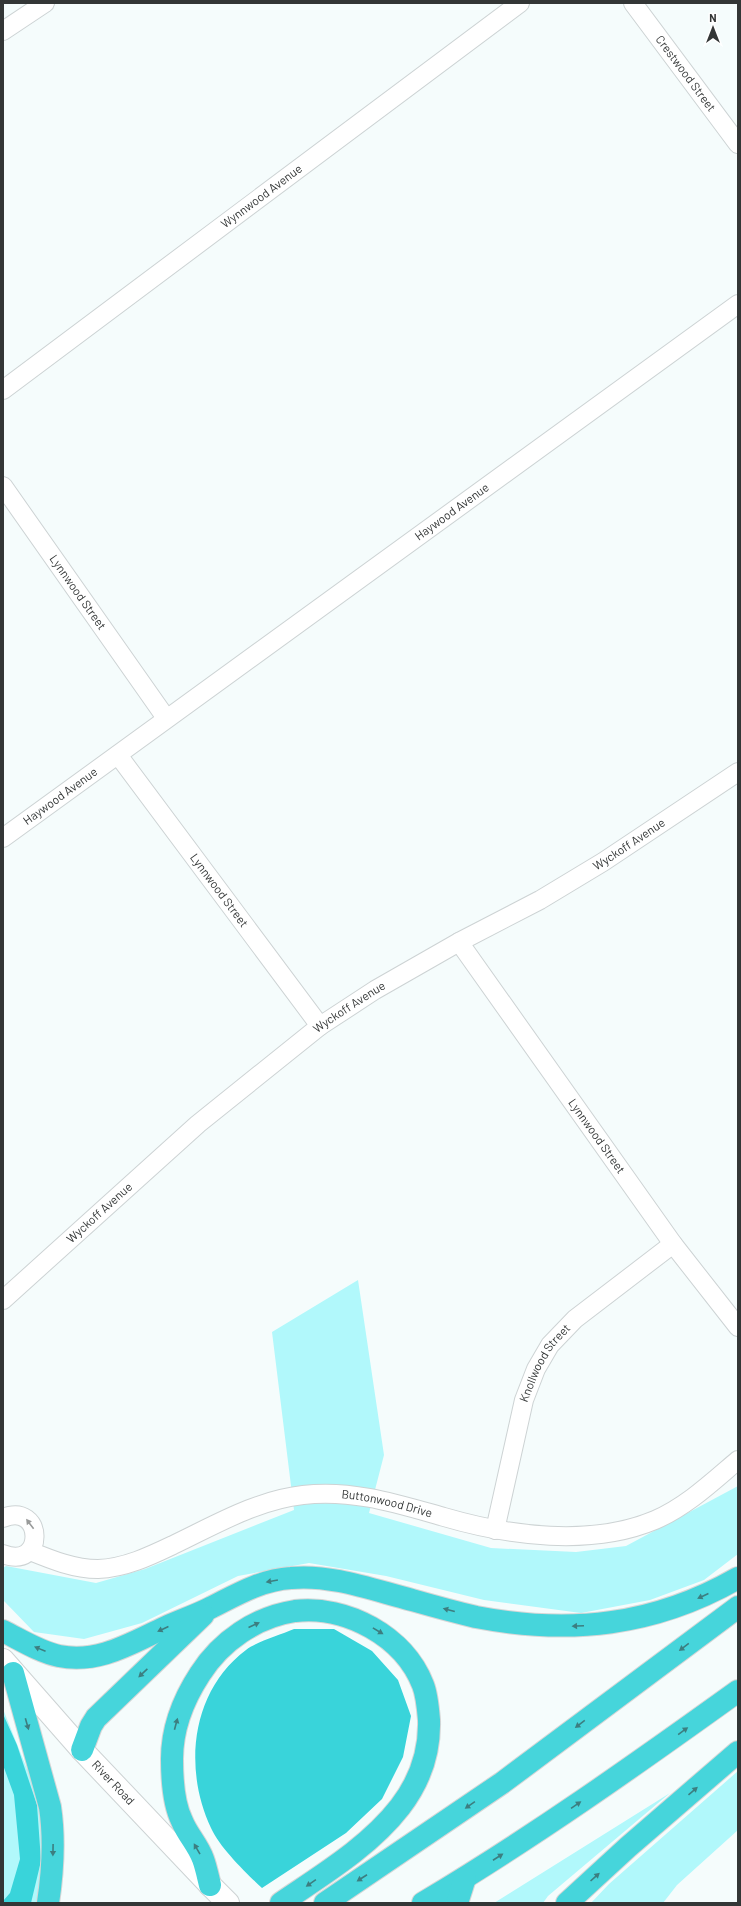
<svg xmlns="http://www.w3.org/2000/svg" width="741" height="1906" font-family="Barlow,sans-serif">
<style>
.green{fill:#b1f8fb}
.forest{fill:#39d4da}
.lines{fill:none;stroke-linecap:round;stroke-linejoin:round}
.minor-casing{stroke:#cdd3d4;stroke-width:20}
.tertiary-casing{stroke:#cdd3d4;stroke-width:24}
.secondary-casing{stroke:#cdd3d4;stroke-width:24}
.motorway-casing{stroke:#d6d7d7;stroke-width:24}
.minor{stroke:#fff;stroke-width:18}
.tertiary{stroke:#fff;stroke-width:22}
.secondary{stroke:#fff;stroke-width:22}
.motorway{stroke:#46d5db;stroke-width:22}
.oneway{fill:#999a9a}
.oneway2{fill:#3c7e80}
.labels{text-anchor:middle;stroke-width:4;stroke-linejoin:round;paint-order:stroke}
.street-label{font-size:12px;fill:#333636;stroke:#fff}
</style>
<rect width="100%" height="100%" fill="#f5fcfc"/>
<!-- green -->
<g class="green">
<path d="M358,1280L384,1455L369,1513L491,1548L576,1552L626,1546L738,1486V1554L704,1580L650,1600L581,1613L484,1600L386,1576L309,1563L238,1576L142,1623L84,1639L34,1632L3,1600V1568L6,1566L96,1583L145,1569L294,1510L272,1332Z"/>
<path d="M3,1709L27,1769L32,1767C43,1812 47,1858 36,1903H3Z"/>
<path d="M738,1771V1830L677,1885L663,1903H591L609,1884Z"/>
<path d="M670,1793L548,1896L543,1903H494Z"/>
</g>
<!-- forest -->
<g class="forest">
<path d="M294,1629H334L372,1651L398,1680L411,1716L403,1757L382,1799L346,1833L262,1888C246,1873 220,1848 211,1828C183,1769 191,1691 246,1650C258,1641 280,1635 294,1629Z"/>
<path d="M3,1714L17,1745L37,1805L41,1861L31,1903H3V1901L10,1893L20,1859L14,1795L3,1765Z"/>
</g>
<g class="lines">
<defs>
<g id="minor">
<path id="s1" d="M633,3L738,144"/>
<path d="M3,31L45,3"/>
<path id="s2" d="M3,390L520,3"/>
<path id="s3" d="M3,486L166,718"/>
<path id="s4" d="M118,755L320,1026"/>
<path id="s5" d="M3,838L738,304"/>
<path id="s6" d="M459,942L673,1244L738,1327"/>
<path id="s7" d="M3,1300L198,1124L320,1026L375,990L459,942L540,900L603,862L738,772"/>
<path d="M3,1518C44,1501 46,1571 3,1554"/>
<path id="s8" d="M495,1530L524,1400L536,1369L550,1345L575,1319L673,1244"/>
<path id="s9" d="M30,1551C52,1560 74,1569 98,1569C125,1568 150,1556 173,1545C215,1525 257,1500 303,1495C352,1489 398,1504 444,1517C509,1536 591,1547 655,1520C687,1506 712,1482 738,1460"/>
</g>
<g id="tertiary">
<path id="s10" d="M3,1660L82,1750L210,1885"/>
</g>
<path id="secondary" d="M210,1885L228,1903"/>
<g id="motorway">
<path d="M3,1631C21,1640 40,1652 59,1656C99,1664 131,1643 166,1627C181,1620 197,1615 212,1607C238,1594 261,1580 291,1578C331,1574 373,1590 412,1600C433,1606 455,1612 476,1617C570,1635 654,1626 738,1578"/>
<path d="M13,1673L50,1807C55,1840 53,1870 48,1903"/>
<path d="M82,1750L91,1726L96,1718L203,1615"/>
<path d="M210,1885C208,1877 206,1867 203,1859C198,1845 187,1834 182,1821C174,1805 172,1777 172,1759C172,1727 183,1700 200,1674C221,1641 256,1617 295,1611C346,1605 404,1636 423,1685C427,1695 428,1708 429,1720C430,1752 420,1781 400,1807C369,1847 322,1875 281,1903"/>
<path d="M325,1903L502,1783L738,1607"/>
<path d="M423,1903C532,1838 635,1765 738,1691"/>
<path d="M457,1903L465,1878"/>
<path d="M567,1903L628,1847L738,1752"/>
</g>
</defs>
<!-- minor casing -->
<use href="#minor" class="minor-casing"/>
<!-- tertiary casing -->
<use href="#tertiary" class="tertiary-casing"/>
<!-- secondary casing -->
<use href="#secondary" class="secondary-casing"/>
<!-- motorway casing -->
<use href="#motorway" class="motorway-casing"/>
<!-- minor -->
<use href="#minor" class="minor"/>
<!-- tertiary -->
<use href="#tertiary" class="tertiary"/>
<!-- secondary -->
<use href="#secondary" class="secondary"/>
<!-- motorway -->
<use href="#motorway" class="motorway"/>
</g>
<!-- one-way arrows -->
<defs><path id="oneway-solid" d="M-6-.8H1V-3.2L6.5 0L1 3.2V.8H-6Z"/></defs>
<use class="oneway" href="#oneway-solid" transform="translate(30 1524) rotate(-127)"/>
<g class="oneway2">
<use href="#oneway-solid" transform="translate(272 1581) rotate(170)"/>
<use href="#oneway-solid" transform="translate(703 1596) rotate(155)"/>
<use href="#oneway-solid" transform="translate(449 1610) rotate(-165)"/>
<use href="#oneway-solid" transform="translate(254 1625) rotate(-24)"/>
<use href="#oneway-solid" transform="translate(578 1626) rotate(177)"/>
<use href="#oneway-solid" transform="translate(163 1629) rotate(155)"/>
<use href="#oneway-solid" transform="translate(378 1631) rotate(31)"/>
<use href="#oneway-solid" transform="translate(684 1647) rotate(143)"/>
<use href="#oneway-solid" transform="translate(40 1649) rotate(-158)"/>
<use href="#oneway-solid" transform="translate(143 1673) rotate(137)"/>
<use href="#oneway-solid" transform="translate(27 1724) rotate(74)"/>
<use href="#oneway-solid" transform="translate(176 1724) rotate(-75)"/>
<use href="#oneway-solid" transform="translate(580 1724) rotate(143)"/>
<use href="#oneway-solid" transform="translate(683 1731) rotate(-36)"/>
<use href="#oneway-solid" transform="translate(693 1791) rotate(-41)"/>
<use href="#oneway-solid" transform="translate(470 1805) rotate(145)"/>
<use href="#oneway-solid" transform="translate(576 1805) rotate(-34)"/>
<use href="#oneway-solid" transform="translate(197 1849) rotate(-120)"/>
<use href="#oneway-solid" transform="translate(53 1850) rotate(91)"/>
<use href="#oneway-solid" transform="translate(498 1857) rotate(-33)"/>
<use href="#oneway-solid" transform="translate(595 1877) rotate(-42)"/>
<use href="#oneway-solid" transform="translate(362 1878) rotate(147)"/>
<use href="#oneway-solid" transform="translate(311 1883) rotate(145)"/>
</g>
<g class="labels">
<!-- street labels -->
<g class="street-label">
<text dy="4" stroke="none"><textPath href="#s1" startOffset="88">Crestwood Street</textPath></text>
<text dy="4" stroke="none"><textPath href="#s2" startOffset="323">Wynnwood Avenue</textPath></text>
<text dy="4" stroke="none"><textPath href="#s5" startOffset="555">Haywood Avenue</textPath></text>
<text dy="4" stroke="none"><textPath href="#s3" startOffset="130">Lynnwood Street</textPath></text>
<text dy="4" stroke="none"><textPath href="#s5" startOffset="71">Haywood Avenue</textPath></text>
<text dy="4" stroke="none"><textPath href="#s7" startOffset="778">Wyckoff Avenue</textPath></text>
<text dy="4" stroke="none"><textPath href="#s4" startOffset="169">Lynnwood Street</textPath></text>
<text dy="4" stroke="none"><textPath href="#s7" startOffset="454">Wyckoff Avenue</textPath></text>
<text dy="4" stroke="none"><textPath href="#s6" startOffset="238">Lynnwood Street</textPath></text>
<text dy="4" stroke="none"><textPath href="#s7" startOffset="130">Wyckoff Avenue</textPath></text>
<text dy="4" stroke="none"><textPath href="#s8" startOffset="176">Knollwood Street</textPath></text>
<text dy="4" stroke="none"><textPath href="#s9" startOffset="375">Buttonwood Drive</textPath></text>
<text dy="4" stroke="none"><textPath href="#s10" startOffset="165">River Road</textPath></text>
</g>
</g>
<!-- border -->
<rect width="741" height="1906" fill="none" stroke="#333636" stroke-width="8"/>
<!-- north arrow -->
<g transform="translate(713 28)" stroke="#ffffff" stroke-width="3" paint-order="stroke">
<path d="M0-3L7 15L0 10L-7 15Z" fill="#333636"/>
<text y="-6" font-size="11" font-weight="bold" text-anchor="middle" fill="#333636">N</text>
</g>
</svg>
